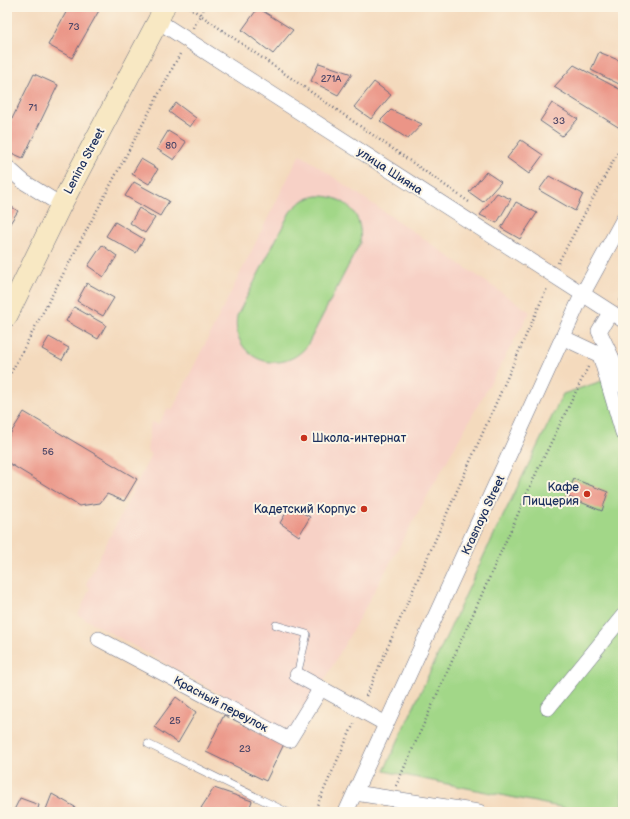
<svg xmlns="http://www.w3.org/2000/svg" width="630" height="819" font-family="'Balsamiq Sans',sans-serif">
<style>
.built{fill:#f7d1c6}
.green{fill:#a2d788;stroke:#5e8373}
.building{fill:#eb9587}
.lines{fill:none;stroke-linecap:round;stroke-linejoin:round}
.lane-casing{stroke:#676b7f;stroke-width:8}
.street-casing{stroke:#676b7f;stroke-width:16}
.secondary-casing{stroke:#676b7f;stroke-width:22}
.path{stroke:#676b7f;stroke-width:2.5;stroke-dasharray:1 3;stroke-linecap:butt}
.lane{stroke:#fff;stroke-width:7}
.street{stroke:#fff;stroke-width:15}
.secondary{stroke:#f8e8c3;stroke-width:21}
.poi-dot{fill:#c8321e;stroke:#fcf5e5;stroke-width:1.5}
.labels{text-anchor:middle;stroke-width:4;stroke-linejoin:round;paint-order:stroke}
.number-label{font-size:10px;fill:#4f4868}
.street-label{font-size:12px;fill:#1b2f5e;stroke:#fcf5e5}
.poi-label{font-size:12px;fill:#1b2f5e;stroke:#fcf5e5;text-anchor:end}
</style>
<rect width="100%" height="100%" fill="#fcf5e5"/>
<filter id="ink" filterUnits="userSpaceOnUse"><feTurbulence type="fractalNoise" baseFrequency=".025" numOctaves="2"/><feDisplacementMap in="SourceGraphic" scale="8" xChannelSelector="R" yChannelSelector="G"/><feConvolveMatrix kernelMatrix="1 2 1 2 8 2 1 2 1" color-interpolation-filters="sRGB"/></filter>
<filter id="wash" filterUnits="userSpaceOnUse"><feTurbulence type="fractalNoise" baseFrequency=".012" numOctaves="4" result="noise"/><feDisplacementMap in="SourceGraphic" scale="16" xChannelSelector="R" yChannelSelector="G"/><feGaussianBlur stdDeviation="0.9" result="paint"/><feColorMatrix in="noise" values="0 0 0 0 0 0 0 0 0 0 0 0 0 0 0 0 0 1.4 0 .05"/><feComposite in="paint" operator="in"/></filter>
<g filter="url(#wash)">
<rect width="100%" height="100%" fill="#f4dabd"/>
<!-- built -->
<path class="built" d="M300,154L530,312L294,735L78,615L90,588L86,584L151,455L147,451L151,422L158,424L168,408L172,410Z"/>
<!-- green -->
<g class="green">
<path d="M317,196C345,195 364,214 360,243L307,346C280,379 230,358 237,316L290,212C298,203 305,198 317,196Z"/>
<path d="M623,374V812H584L384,771L485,553L563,394Z"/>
</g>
<g id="blocks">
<!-- building -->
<g class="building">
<path d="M69,7H101L72,58L48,45Z"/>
<path d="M258,8L293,30L273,54L242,30Z"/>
<path d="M599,52L623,62V86L591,70Z"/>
<path d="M319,63L352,74L338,95L311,81Z"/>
<path d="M574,65L623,91V130L554,87Z"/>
<path d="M34,74L58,85L23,158L7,151V129Z"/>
<path d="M374,82L391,95L371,119L354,107Z"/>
<path d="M176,103L196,118L190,127L169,112Z"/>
<path d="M552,103L578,119L562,136L540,121Z"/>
<path d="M391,110L422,124L408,139L380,121Z"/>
<path d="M168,131L186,142L174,160L157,149Z"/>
<path d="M521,140L543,155L529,174L507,158Z"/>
<path d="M141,159L158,169L149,184L132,174Z"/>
<path d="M486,172L501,182L483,202L469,192Z"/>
<path d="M549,176L583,194L575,211L539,190Z"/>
<path d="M134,182L169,201L160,216L125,196Z"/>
<path d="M497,193L511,199L497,223L480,215Z"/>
<path d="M516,202L537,213L520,239L501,228Z"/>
<path d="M7,204L18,211L7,228Z"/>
<path d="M139,208L155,218L145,233L130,223Z"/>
<path d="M115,222L144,239L136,253L106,236Z"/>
<path d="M102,245L117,256L104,277L88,266Z"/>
<path d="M87,283L114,298L103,316L77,301Z"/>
<path d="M74,307L106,325L98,339L66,321Z"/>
<path d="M49,337L69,348L62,360L42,349Z"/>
<path d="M24,412L137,479L124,501L107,494L100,503L79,506L7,462V439Z"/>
<path d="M574,479L608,492L602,511L566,496Z"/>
<path d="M290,506L310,517L299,536L280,523Z"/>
<path d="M176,697L196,712L178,743L154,727Z"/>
<path d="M224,715L284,744L266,781L206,752Z"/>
<path d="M214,788L252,801L248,812H207L201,808Z"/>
<path d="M52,794L75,807L72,812H45Z"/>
<path d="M20,798L39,805L37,812H13Z"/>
</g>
</g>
</g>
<g filter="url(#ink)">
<use href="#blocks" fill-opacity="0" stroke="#676b7f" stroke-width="1"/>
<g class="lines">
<defs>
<g id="lane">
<path d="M276,625L307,634L297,675"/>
<path d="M148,744L287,812"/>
</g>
<g id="street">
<path d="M158,21L623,320"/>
<path d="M7,167L24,182L61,205"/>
<path d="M610,313L599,331L618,371L623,386"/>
<path d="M564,338L600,355L623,433"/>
<path d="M99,639L289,740L321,688"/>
<path d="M297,675L386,724"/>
<path d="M548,708L623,616"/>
<path d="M355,793L479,812"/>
<path d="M346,812L582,295L623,220"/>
</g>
<path id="secondary" d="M7,316L61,205L158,21L164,7"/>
</defs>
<!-- lane casing -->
<use href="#lane" class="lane-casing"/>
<!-- street casing -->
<use href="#street" class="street-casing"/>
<!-- secondary casing -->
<use href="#secondary" class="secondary-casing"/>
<!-- path -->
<g class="path">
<path d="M189,7L469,202"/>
<path d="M193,28L205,7"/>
<path d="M558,263L623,143"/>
<path d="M619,301L623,294"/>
<path d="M7,380L181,52"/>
<path d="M366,696L547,288"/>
<path d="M396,786L539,467L589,365"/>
<path d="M314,812L355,721"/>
</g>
<!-- lane -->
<use href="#lane" class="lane"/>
<!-- street -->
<use href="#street" class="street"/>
<!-- secondary -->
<use href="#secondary" class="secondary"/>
</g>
</g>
<!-- markers -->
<g class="poi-dot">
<circle cx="304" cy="438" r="4"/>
<circle cx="587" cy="494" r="4"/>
<circle cx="364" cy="509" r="4"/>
</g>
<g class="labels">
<!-- number labels -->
<g class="number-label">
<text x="74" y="30">73</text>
<text x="331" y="82">271А</text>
<text x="33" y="111">71</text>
<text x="559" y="124">33</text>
<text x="171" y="149">80</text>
<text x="48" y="455">56</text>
<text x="175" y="724">25</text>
<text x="245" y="752">23</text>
</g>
<!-- street labels -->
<g class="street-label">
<text transform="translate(84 161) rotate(-62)" y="4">Lenina Street</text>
<text transform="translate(390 171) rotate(33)" y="4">улица Шияна</text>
<text transform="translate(483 515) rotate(-65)" y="4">Krasnaya Street</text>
<text transform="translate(221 704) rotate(28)" y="4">Красный переулок</text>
</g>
<!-- poi labels -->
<g class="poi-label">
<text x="312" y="442" text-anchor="start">Школа-интернат</text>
<text x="579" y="491">Кафе<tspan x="579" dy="14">Пиццерия</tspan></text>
<text x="356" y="513">Кадетский Корпус</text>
</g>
</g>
<!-- margin -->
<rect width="630" height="819" fill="none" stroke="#fcf5e5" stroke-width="24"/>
</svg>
